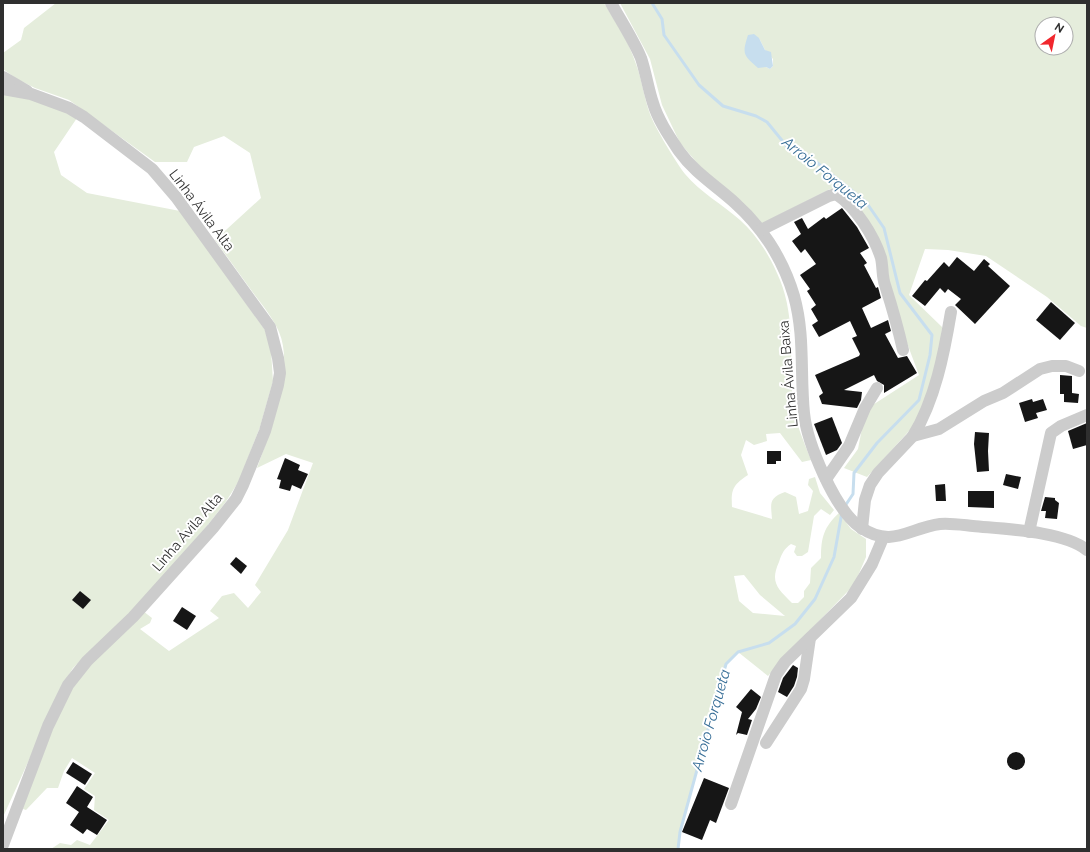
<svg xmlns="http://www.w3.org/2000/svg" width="1090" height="852" font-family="Raleway,sans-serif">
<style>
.green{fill:#e5eddc;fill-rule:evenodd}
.water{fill:#c7deee}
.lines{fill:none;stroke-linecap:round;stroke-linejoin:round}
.stream{stroke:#c7deee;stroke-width:3}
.building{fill:#161616}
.minor{stroke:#ccc;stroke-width:12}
.labels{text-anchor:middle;stroke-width:4;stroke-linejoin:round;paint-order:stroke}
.street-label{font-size:14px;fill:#2f2f2f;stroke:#fff}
.water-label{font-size:15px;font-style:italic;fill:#376e97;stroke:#fff}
</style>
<rect width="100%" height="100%" fill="#fff"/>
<!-- green -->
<g class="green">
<path d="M56,3H604C616,23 629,42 636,64C642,80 644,98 650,114C654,126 677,164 685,174C700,192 723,205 740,220C758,236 771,258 780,280C796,320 789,361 793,403C795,422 804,442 811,460L802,462L780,433L766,434L767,441L754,445L746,440L741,455L748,475C733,485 731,489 732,507L772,519C771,504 768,498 785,492L796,497L799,514L808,511L813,491L808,485L809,479L815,477L820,493L834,510L830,515L821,509L814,516L808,552L802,556H797L794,552L796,546L791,544C784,549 782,553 779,562C770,582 777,588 792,603H798L804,597V591L810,583L811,568L821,558C821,537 824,527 839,513L851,529L866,539V557L854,585L780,661L768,676L738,652L726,664L680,832L678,849H51L60,843L71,845L77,840L90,845L109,820L94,810L95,796L84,789L95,773L72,758L64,771L58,788H47L26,810L20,808L51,729L78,676L143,611L152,618L150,623L140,629L169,651L219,618L210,611L222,596L234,593L248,608L261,592L255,585L288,530L313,463L286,454L257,468C270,433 295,368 279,332C273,318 263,306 254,294C241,276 228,258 215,240L261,198L250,153L224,136L194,147L187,162H155L69,100L35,88L17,79L3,69V53L21,40L24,28ZM744,575L760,595L785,616L753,613L739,601L734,576Z"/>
<path d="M620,3H1087V328L1081,326L1047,297L986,256L948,250L925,249L909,295L942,327L941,348L920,419L867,477L844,468L858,449L864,418L868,408L919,375L901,327L890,288L887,261L840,193L830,189L761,224L699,165L680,143L662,105L650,59ZM1042,24H1066V48H1042ZM759,38L765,50L773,59V66L770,69L766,67Z"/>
<path d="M3,93C30,98 53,105 77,118L54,152L61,175L87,193L180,211L265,330L271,351L273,381L260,427L239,481L225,503L207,526L132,611L73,668L65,681L3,817Z"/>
</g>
<!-- water -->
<path class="water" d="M754,34L759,38L765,50L771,52L773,66L770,69L766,67L758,68C743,55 742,54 748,35Z"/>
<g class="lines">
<!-- stream -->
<g class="stream">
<path d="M652,3L662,19L664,35L699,85L723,106L756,116L767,122L789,149L815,161L866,202L884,228L900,293L932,335L930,355L919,400L877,443L854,473L853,494L845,506"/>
<path d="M678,849L680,832L726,664L738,652L769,643L795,624L815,599L834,557L842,512"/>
</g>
</g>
<!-- building -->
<g class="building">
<path d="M842,208L857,227L869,248L860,253L867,263L864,265L876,288L878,287L881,298L862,308L871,328L888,320L891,331L885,334L898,358L907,356L917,373L884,393V385L877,381L874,375L844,390L862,392L861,400L857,408L822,404L819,396L823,393L815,375L859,356L860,354L852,338L857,336L850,321L819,337L812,325L818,321L811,309L816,305L807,291L810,289L800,275L816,264L805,249L801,253L792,241L801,234L794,222L802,218L808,229L824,217L826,219Z"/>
<path d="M957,257L974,271L984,259L990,264L988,266L1010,286L975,324L955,305L961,299L948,289L945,293L940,288L925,306L912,296L925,280L927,281L944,262L949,267Z"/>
<path d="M1051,302L1075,323L1060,340L1036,320Z"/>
<path d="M1060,375L1072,376V393L1079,394L1078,403L1064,402V394H1060Z"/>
<path d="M1032,399L1033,402L1043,399L1047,410L1036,413L1038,418L1025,422L1019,403Z"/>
<path d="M832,417L842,443L837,450L826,455L814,424Z"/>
<path d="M1087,423V445L1073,449L1068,431Z"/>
<path d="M975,432L989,433L988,451L989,471L977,472L974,444Z"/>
<path d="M767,451H781V461H776V464H767Z"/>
<path d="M285,458L300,465L298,470L308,474L301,489L292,485L290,491L279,488L281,480L277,479Z"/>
<path d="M1006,474L1021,477L1018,489L1003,485Z"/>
<path d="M945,484L946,501H936L935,485Z"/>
<path d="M968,491H994V508L968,507Z"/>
<path d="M1045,497L1055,498V500L1059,503L1057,519L1045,518L1046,511H1041Z"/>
<path d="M236,557L247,566L241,574L230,564Z"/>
<path d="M80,591L91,600L83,609L72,600Z"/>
<path d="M182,607L196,616L187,630L173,621Z"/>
<path d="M793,665L798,668L797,677L794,686L787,697L778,692L783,678Z"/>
<path d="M751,689L761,697L756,709L748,719L752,720L747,735L738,733L736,735L742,712L736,707Z"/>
<circle cx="1016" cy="761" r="9"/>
<path d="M73,762L92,774L85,785L66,773Z"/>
<path d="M704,778L729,788L716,823L710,820L702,840L682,832Z"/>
<path d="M77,786L93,797L87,807L107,820L97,835L87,829L83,834L70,825L79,812L66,803Z"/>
</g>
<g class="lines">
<!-- minor -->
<g class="minor">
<path d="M611,3C621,21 633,39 641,58C646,73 648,88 653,103C658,120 669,136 679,151C694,172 715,185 734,202C763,228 783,259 794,296C805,335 800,373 804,413C807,443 835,510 860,527C892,549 909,528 940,524C950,523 963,525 973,526C1004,529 1064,531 1087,550"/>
<path d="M3,77L27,91"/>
<path d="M3,89L31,94L69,108L84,117L152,169L176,197L270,327L278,358L280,373L278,385L265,431L243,485L236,499L213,528L133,617L87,661L68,685L48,726L3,845"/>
<path d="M761,230L829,196L836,194C856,207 874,236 881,258C883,267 882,277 885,285C892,307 898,328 903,350"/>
<path d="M913,436C935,400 944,354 951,312"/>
<path d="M826,479L849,446L865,408L877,388"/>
<path d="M862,529L865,500L870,485L878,473L913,436L939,429L984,401L1003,393L1040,369L1052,366H1066L1079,371"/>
<path d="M1029,532L1051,433L1061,426L1087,415"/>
<path d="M766,743L801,689L804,679L810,638"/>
<path d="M731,804L776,675L785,662L851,598L872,564L883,538"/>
</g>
</g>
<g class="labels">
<!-- street labels -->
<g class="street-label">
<text transform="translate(202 210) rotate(53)" y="5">Linha Ávila Alta</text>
<text transform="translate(788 374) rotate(-95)" y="5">Linha Ávila Baixa</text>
<text transform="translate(187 532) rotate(-49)" y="5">Linha Ávila Alta</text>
</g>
<!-- water labels -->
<g class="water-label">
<text transform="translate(825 173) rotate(39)" y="5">Arroio Forqueta</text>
<text transform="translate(711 720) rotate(-74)" y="5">Arroio Forqueta</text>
</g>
</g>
<!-- border -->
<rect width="1090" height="852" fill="none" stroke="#2f2f2f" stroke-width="8"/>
<!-- north arrow -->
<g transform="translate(1054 36) rotate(33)"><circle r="19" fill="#ffffff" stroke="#acacac"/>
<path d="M0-3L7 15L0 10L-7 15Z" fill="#f1272d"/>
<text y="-6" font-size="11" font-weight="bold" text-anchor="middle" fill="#2f2f2f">N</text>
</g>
</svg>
